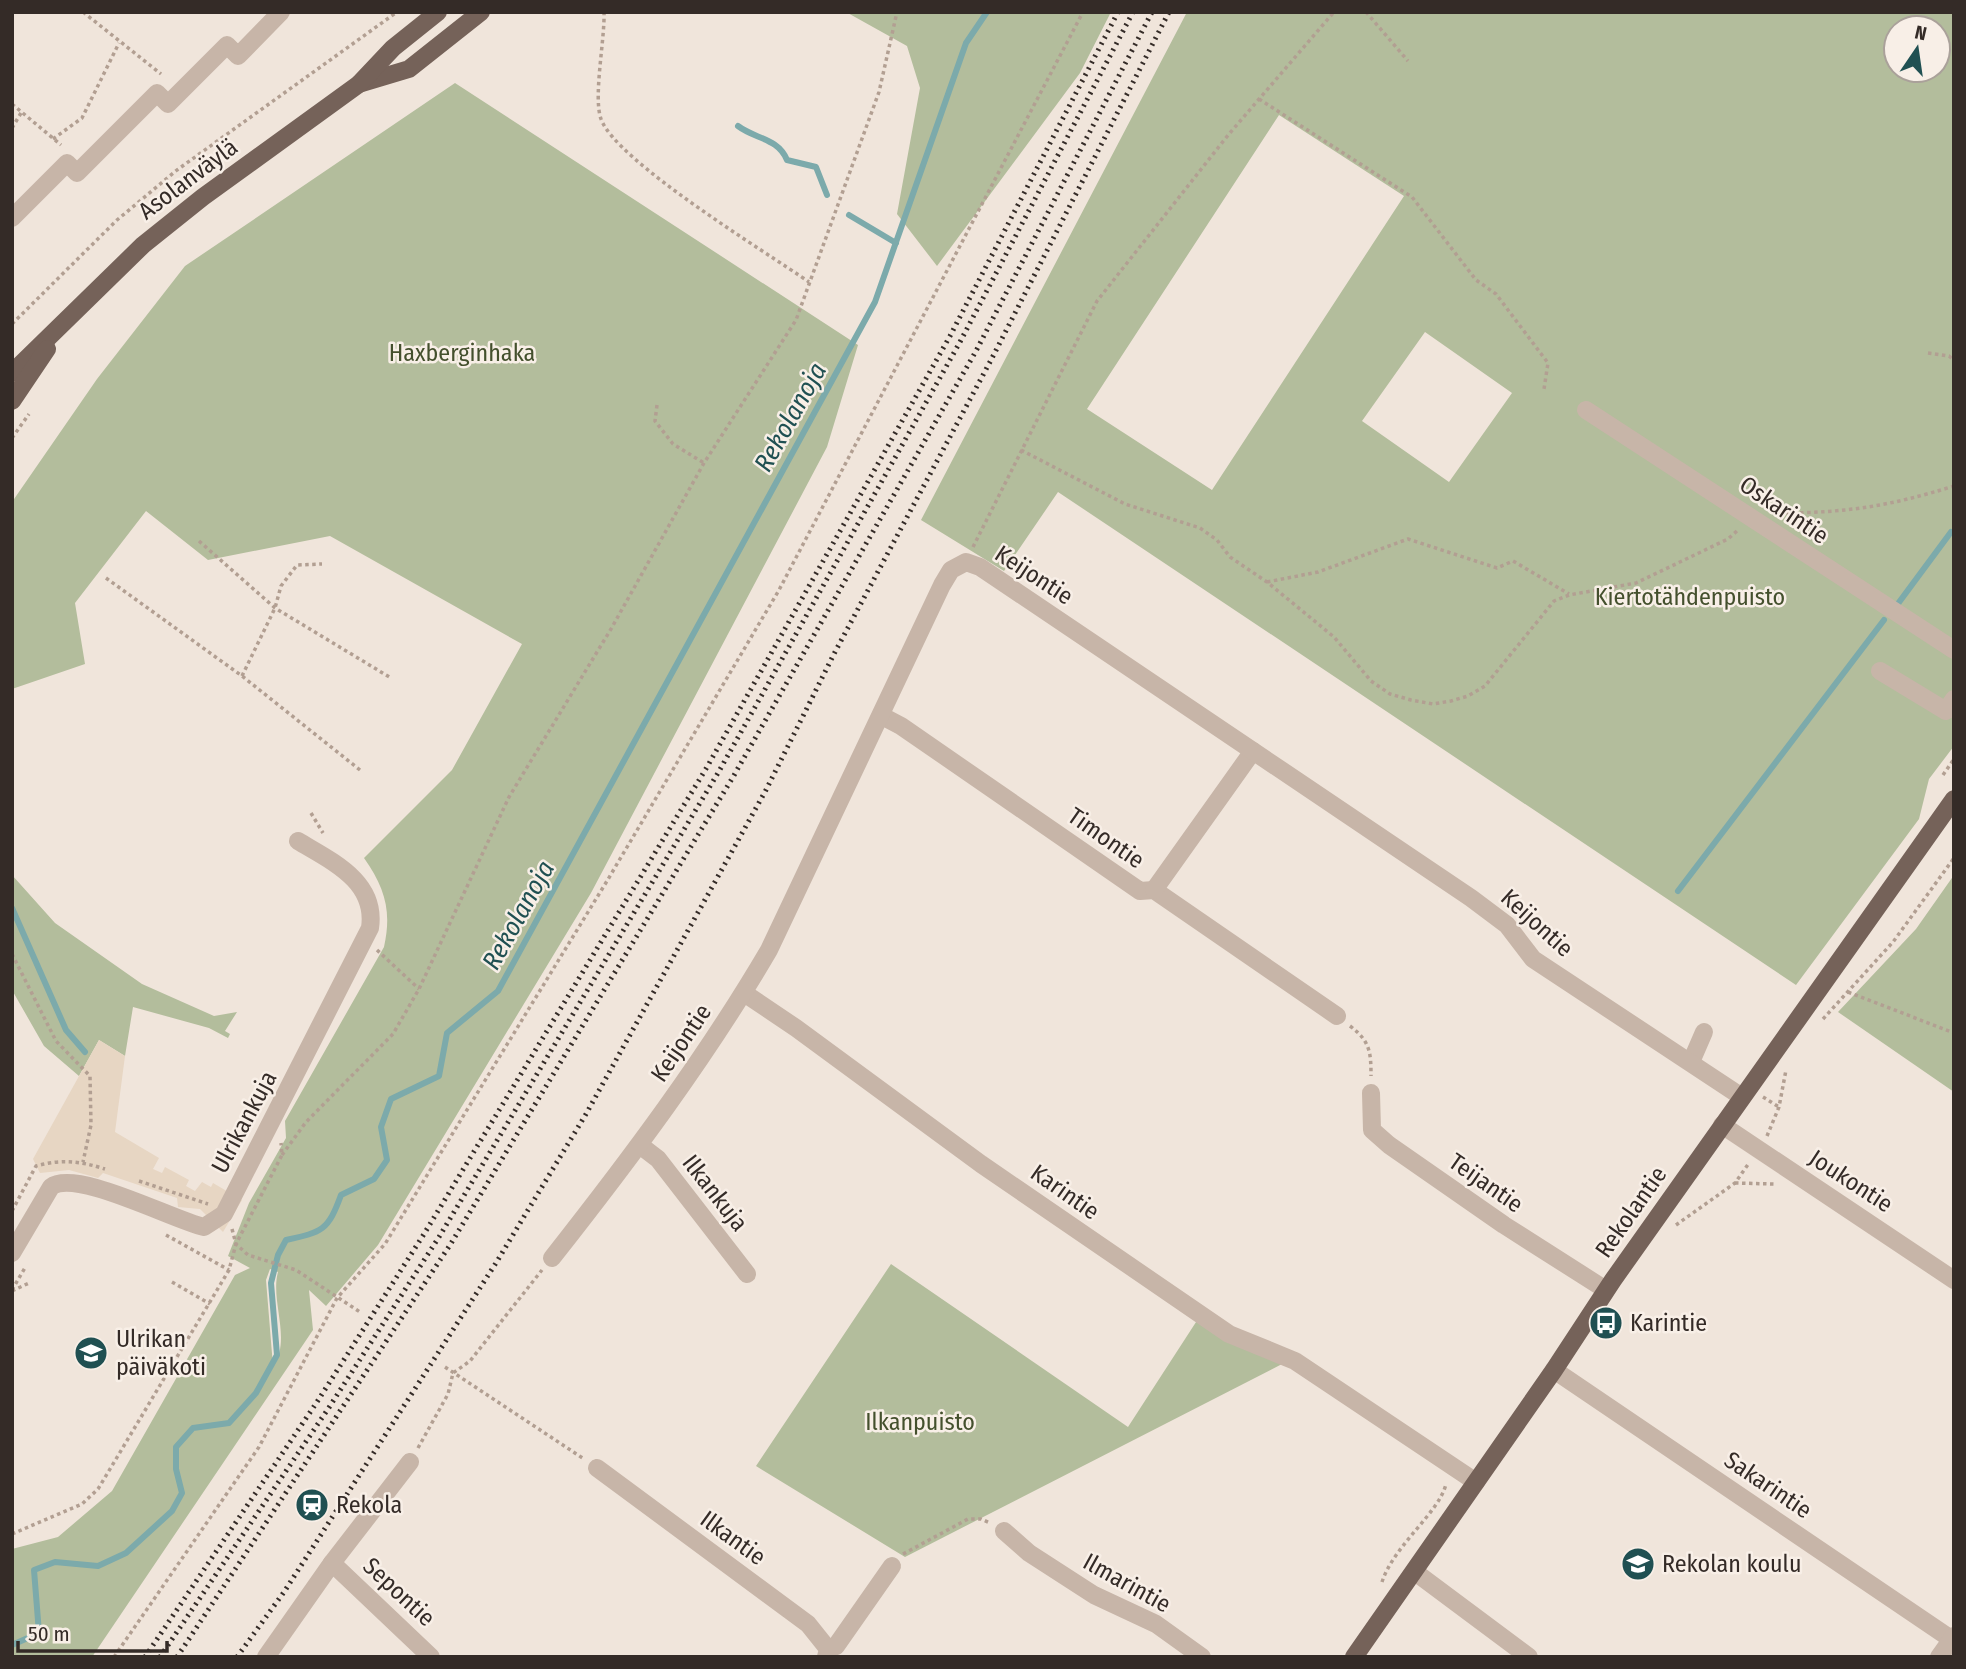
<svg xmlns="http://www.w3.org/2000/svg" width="1966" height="1669" font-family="'Fira Sans Condensed',sans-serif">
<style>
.green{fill:#b3bd9c;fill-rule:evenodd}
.plaza{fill:#e7d6c3}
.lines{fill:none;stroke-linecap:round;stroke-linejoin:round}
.stream{stroke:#7caaab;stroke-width:6}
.path{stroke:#b29f92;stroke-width:3.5;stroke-dasharray:3.5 3.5;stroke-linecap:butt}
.minor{stroke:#c7b5a8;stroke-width:18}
.major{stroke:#756259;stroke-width:18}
.rail{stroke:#342b27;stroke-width:5;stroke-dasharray:2 5;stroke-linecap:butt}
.labels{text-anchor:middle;stroke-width:5;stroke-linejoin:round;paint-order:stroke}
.street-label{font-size:24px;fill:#342b27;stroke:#f8efe7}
.park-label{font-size:24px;fill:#44502d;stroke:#f8efe7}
.poi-label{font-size:24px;fill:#342b27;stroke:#f8efe7;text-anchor:start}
.water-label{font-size:26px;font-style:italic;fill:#205052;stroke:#f8efe7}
</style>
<rect width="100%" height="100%" fill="#f0e5db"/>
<!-- green -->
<g class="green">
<path d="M846,12H1111L1080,73L937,266L897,214L920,88L907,46Z"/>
<path d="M1187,12H1954V746L1929,779L1919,819L1796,985L1058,492L1004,571L921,520ZM1896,28H1938V70H1896ZM1279,115L1404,196L1212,490L1087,409ZM1425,332L1512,393L1449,482L1362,421Z"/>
<path d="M455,83L858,345L827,447L591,893L378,1245L326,1306L309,1290L313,1330L92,1657H12V1549L58,1537L112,1491L235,1275L250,1268L228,1256L249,1203L286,1138L285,1121L384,947C392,911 385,888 364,858L452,770L522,644L330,536L208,560L146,511L75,603L85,664L12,689V502L97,379L185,266ZM270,1269L278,1272C270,1301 292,1340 273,1366L266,1280Z"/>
<path d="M12,875L55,923L142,984L214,1016L237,1012L225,1031L230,1034L228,1038L209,1028L133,1007L125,1056L99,1040L79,1076L44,1046L12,990Z"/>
<path d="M1954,875V1092L1838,1012L1916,929Z"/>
<path d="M891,1264L1128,1427L1198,1319L1284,1363L905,1557L756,1466Z"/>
</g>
<!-- plaza -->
<path class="plaza" d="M99,1040L125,1056L115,1132L159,1158L153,1169L162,1173L165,1167L189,1180L186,1186L195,1191L202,1182L211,1187L213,1183L242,1200L223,1232L200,1209L178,1207L177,1198L103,1173L98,1178L69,1170L40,1173L33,1159Z"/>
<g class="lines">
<!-- stream -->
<g class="stream">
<path d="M738,126C755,139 778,138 787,160L816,167L827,195"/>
<path d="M849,215L896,243"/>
<path d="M1897,605L1951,532"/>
<path d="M1678,891L1884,620"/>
<path d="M12,908L66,1030L85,1052"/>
<path d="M12,1645L39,1633L34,1570L55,1562L98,1566L126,1553L172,1511L182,1493L176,1469V1447L193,1428L229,1423L256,1393L277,1355L271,1283L278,1255L286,1240C322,1232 328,1231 341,1195L374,1179L387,1160L381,1127L391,1099L439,1076L447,1033L498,991L875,302L966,43L987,12"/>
</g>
<!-- path -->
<g class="path">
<path d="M83,12L161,74"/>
<path d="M604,12C605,39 593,97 601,119C616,161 766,252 809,282"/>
<path d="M1366,12L1408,61"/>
<path d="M1259,99L1412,197L1476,280L1496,294L1548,363L1544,389"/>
<path d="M12,104L61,145"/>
<path d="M12,128L21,113"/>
<path d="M53,139L82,118L119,43"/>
<path d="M12,324L117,220L177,170L397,12"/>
<path d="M1928,353L1949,356L1954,360"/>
<path d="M657,405L655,421L673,444L704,463"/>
<path d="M12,438L29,414"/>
<path d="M1021,450L1125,504L1200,528L1217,540L1230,557L1267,582L1334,637L1371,681L1390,694L1411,700L1433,704L1451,701L1468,696L1485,686L1554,601L1569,595L1636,583L1728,539L1738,530"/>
<path d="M12,473H13"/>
<path d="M1779,513C1846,513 1890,506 1954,486"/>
<path d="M199,541L275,608L391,678"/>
<path d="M973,547L1097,301L1229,134L1334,12"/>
<path d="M106,578L242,676L360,770"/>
<path d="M1267,582L1318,572L1408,539L1497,568L1513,561L1569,594"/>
<path d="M242,676L275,608L281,586L297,565L322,564"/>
<path d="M1943,775L1954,759"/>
<path d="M311,813L323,833"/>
<path d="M377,950L419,989"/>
<path d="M12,954L56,1041L90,1076L91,1125L83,1162"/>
<path d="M1848,992L1954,1033"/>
<path d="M1823,1019L1893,942L1954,858"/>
<path d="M1350,1026C1370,1041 1371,1052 1371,1076"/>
<path d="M1763,1097L1779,1107"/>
<path d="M1767,1136L1779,1107L1786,1070"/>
<path d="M282,1155L306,1122L393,1034L419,989L509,797L611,629L704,463L796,320L879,92L897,12"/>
<path d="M139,1181L208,1204"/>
<path d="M1735,1183L1774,1184"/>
<path d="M12,1211L36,1166C62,1159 80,1161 105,1169"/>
<path d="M1676,1225L1735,1183L1749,1163"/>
<path d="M232,1229L236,1244L248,1255L296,1270L360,1312"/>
<path d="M166,1235L229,1270"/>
<path d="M172,1282L210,1304"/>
<path d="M12,1290L26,1266"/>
<path d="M12,1291L29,1283"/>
<path d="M445,1367L584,1459"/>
<path d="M418,1448L448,1394L453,1373L470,1361L542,1270"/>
<path d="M12,1534L82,1504L98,1489L229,1270L236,1244L282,1155L281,1143"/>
<path d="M903,1554L968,1519H981L990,1523"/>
<path d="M1382,1582C1394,1545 1439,1513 1446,1484"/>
<path d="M114,1657L259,1447L337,1298L385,1244L607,881L779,590L1083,12"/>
</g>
<!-- minor -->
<g class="minor">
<path d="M12,218L67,163L77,173L157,93L168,104L227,45L238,56L281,12"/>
<path d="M1586,410L1954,650"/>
<path d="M1880,671L1946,711L1954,699"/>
<path d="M882,716L901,726L1140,891L1154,890L1337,1016"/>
<path d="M1154,890L1253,751"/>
<path d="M744,993L796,1028L981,1164L1229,1334L1295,1361L1476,1482"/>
<path d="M1691,1062L1704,1032"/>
<path d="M1371,1093L1372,1130L1389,1145L1504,1225L1606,1290"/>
<path d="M1722,1125L1954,1280"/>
<path d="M641,1146L658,1159L747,1274"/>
<path d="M12,1253L51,1187C75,1168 173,1220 204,1227L224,1214L370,928C377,881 331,861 298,841"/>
<path d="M552,1258C630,1159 705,1059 769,950L942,585L951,570L966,562L980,567L1471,898L1507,925L1533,959L1742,1097"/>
<path d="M1554,1370L1954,1641"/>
<path d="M597,1468L808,1624L828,1649L826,1657"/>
<path d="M1004,1531L1029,1553L1094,1595L1156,1624L1202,1657"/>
<path d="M332,1563L431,1657"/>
<path d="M1415,1572L1529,1657"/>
<path d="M828,1649L836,1646L892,1566"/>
<path d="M266,1657L332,1563L410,1462"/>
<path d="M1939,1657L1954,1636"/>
</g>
<!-- major -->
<g class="major">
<path d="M359,84L409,69L481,12"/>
<path d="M12,373L143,245L203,197L359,84L393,48L438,12"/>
<path d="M12,401L47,349"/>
<path d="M1354,1657L1554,1370L1613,1280L1954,799"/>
</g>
<!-- rail -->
<g class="rail">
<path d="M145,1657L317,1402L424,1234L707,767L950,336L1118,12"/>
<path d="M160,1657L328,1409L439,1237L718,773L960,342L1133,12"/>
<path d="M177,1657L450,1245L733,777L976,351L1152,12"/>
<path d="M237,1657L284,1592L496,1263L586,1114L766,790L835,652L991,360L1169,12"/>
</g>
</g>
<!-- icons -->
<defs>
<symbol id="bus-disc" viewBox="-11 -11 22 22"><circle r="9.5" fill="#205052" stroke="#f8efe7"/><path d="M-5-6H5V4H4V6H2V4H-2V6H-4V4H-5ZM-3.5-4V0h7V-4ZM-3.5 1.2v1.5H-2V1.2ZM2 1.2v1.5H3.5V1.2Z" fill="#fff"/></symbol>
<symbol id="school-disc" viewBox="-11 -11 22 22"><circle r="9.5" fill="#205052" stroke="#f8efe7"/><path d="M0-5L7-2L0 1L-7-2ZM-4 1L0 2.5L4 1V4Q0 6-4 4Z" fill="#fff"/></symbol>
<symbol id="station-disc" viewBox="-11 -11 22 22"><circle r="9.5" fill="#205052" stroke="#f8efe7"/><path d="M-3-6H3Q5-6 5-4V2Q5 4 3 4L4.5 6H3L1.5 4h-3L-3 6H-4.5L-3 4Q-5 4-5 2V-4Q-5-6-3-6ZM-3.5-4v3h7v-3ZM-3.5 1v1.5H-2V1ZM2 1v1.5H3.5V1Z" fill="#fff"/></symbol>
</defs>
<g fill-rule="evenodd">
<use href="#bus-disc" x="1587" y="1304" width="38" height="38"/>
<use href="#school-disc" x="72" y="1334" width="38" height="38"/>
<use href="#station-disc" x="293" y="1486" width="38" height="38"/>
<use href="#school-disc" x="1619" y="1545" width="38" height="38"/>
</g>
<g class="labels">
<!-- street labels -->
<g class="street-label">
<text transform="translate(188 179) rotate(-37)" y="8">Asolanväylä</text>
<text transform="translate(1784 510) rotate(34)" y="8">Oskarintie</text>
<text transform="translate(1034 575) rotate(33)" y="8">Keijontie</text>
<text transform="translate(1106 838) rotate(35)" y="8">Timontie</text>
<text transform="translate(1537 923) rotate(42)" y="8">Keijontie</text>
<text transform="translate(681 1043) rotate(-56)" y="8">Keijontie</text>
<text transform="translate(244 1122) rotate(-62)" y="8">Ulrikankuja</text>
<text transform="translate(1851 1181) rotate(33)" y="8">Joukontie</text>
<text transform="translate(1486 1183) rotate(35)" y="8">Teijantie</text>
<text transform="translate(1065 1192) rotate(35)" y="8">Karintie</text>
<text transform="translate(715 1193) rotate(52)" y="8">Ilkankuja</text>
<text transform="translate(1631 1212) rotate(-55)" y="8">Rekolantie</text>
<text transform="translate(1768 1485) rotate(34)" y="8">Sakarintie</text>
<text transform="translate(733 1538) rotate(36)" y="8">Ilkantie</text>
<text transform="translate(1127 1583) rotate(29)" y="8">Ilmarintie</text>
<text transform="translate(399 1592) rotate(43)" y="8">Sepontie</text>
</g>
<!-- park labels -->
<g class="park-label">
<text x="462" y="361">Haxberginhaka</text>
<text x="1690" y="605">Kiertotähdenpuisto</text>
<text x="920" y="1430">Ilkanpuisto</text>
</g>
<!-- poi labels -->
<g class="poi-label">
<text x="1630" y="1331">Karintie</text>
<text x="116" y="1347">Ulrikan<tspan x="116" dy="28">päiväkoti</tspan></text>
<text x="336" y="1513">Rekola</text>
<text x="1662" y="1572">Rekolan koulu</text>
</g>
<!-- water labels -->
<g class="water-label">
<text transform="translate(790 417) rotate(-61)" y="9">Rekolanoja</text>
<text transform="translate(518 915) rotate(-61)" y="9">Rekolanoja</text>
</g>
</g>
<!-- border -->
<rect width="1966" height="1669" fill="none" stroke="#342b27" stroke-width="28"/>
<!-- north arrow -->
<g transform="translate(1917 49) rotate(13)"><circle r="33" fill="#f8efe7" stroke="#aaa19a" stroke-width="2"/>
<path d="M0-5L12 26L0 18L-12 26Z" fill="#205052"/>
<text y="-10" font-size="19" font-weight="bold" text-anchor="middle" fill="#342b27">N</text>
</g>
<!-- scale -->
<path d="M18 1641v10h149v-10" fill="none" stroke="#342b27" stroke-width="3.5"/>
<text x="28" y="1641" font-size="21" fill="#342b27" stroke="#f8efe7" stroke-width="5" paint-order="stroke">50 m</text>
</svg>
